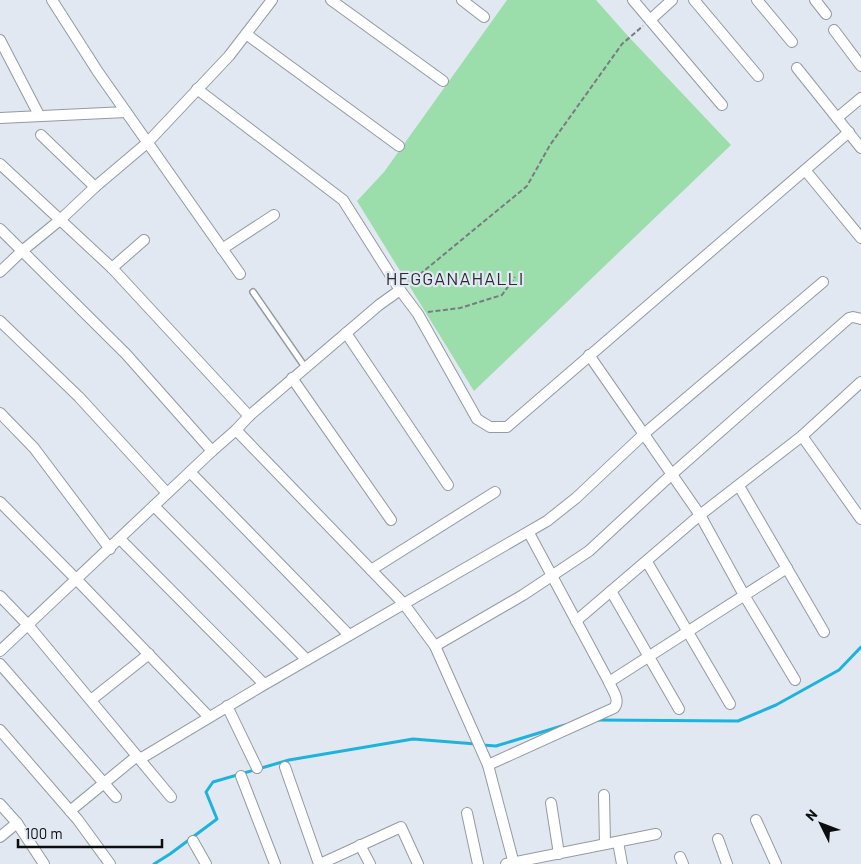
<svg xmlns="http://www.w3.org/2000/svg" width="861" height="864" font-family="Barlow,sans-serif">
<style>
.green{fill:#9bdeab}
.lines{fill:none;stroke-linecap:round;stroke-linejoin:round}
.stream{stroke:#1cb3de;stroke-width:3}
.lane-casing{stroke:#949aa2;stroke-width:8}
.street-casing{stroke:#949aa2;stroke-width:12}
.path{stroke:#787c81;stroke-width:2;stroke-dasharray:5 2.5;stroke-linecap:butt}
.lane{stroke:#fff;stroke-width:5}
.street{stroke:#fff;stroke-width:10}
.labels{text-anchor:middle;stroke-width:4.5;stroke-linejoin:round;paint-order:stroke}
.quarter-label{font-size:18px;letter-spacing:1px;fill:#272b32;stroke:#e2e8f1}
</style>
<rect width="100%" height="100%" fill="#e2e8f1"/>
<!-- green -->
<path class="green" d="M507,0H596L627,35L731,145L474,391L357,201L384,172Z"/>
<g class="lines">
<!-- stream -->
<g class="stream">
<path d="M596,720L738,721L776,705L839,670L861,647"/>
<path d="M482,745L496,746L565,725"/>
<path d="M154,864L170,854L217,819L206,792L213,782L289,760L413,739L476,744"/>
</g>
<defs>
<path id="lane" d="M253,292L305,367"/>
<g id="street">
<path d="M52,0L98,72L240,274"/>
<path d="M331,0L443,81"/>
<path d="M462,0L484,17"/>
<path d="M633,0L722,105"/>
<path d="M694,0L758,76"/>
<path d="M757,0L792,42"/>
<path d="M815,0L826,14"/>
<path d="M650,20L672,0"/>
<path d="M834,30L861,66"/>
<path d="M246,34L399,146"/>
<path d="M0,40L39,115"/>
<path d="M797,68L861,148"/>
<path d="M197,89L343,200L400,290"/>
<path d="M0,118L126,112"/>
<path d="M837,118L861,98"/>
<path d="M41,135L95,187"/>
<path d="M0,164L112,268L249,416"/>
<path d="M805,170L861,238"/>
<path d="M0,229L126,354L212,451"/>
<path d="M222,249L274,215"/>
<path d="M112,268L144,240"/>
<path d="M0,272L22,251L60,220L95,187L147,143L229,56L272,0"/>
<path d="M0,321L79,397L167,493"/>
<path d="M346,333L448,485"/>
<path d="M589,355L700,515L744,595L795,680"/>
<path d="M292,378L391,520"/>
<path d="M0,413L34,448L110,549"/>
<path d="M236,430L404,604L435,646L488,765L514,864"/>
<path d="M802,436L861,519"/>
<path d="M190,472L349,635"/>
<path d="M739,486L824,632"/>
<path d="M0,502L77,580L209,717"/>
<path d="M154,506L307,660"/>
<path d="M120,539L264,684"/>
<path d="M647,562L730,704"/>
<path d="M371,570L495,492"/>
<path d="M611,591L679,709"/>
<path d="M0,596L28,625L171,797"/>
<path d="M576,621L700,515L802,436L861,382"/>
<path d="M435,646L523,595L589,551L671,475L849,318L853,317L861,319"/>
<path d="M0,651L212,451L236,430L249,416L379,305L400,290L418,314L477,419L490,427H507L849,132"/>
<path d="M0,664L116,797"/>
<path d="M609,682L787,568"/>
<path d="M91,700L149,654"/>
<path d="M227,706L257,768"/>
<path d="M0,730L78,820L110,864"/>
<path d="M140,759L260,687L547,521L576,498L645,433L823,282"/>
<path d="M488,765L614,708C621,700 612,690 609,682L529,533"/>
<path d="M285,767L319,864"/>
<path d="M241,776L275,864"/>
<path d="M604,795L605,844"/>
<path d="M551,803L559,854"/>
<path d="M0,804L17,823L0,837"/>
<path d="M70,811L137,756"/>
<path d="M467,813L478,864"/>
<path d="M756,820L776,864"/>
<path d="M17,823L44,864"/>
<path d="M718,839L727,864"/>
<path d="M193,841L206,864"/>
<path d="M618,842L622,864"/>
<path d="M360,845L370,864"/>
<path d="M680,857L683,864"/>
<path d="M320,864L401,827L418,864"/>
<path d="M506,864L656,834"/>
</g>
</defs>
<!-- lane casing -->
<use href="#lane" class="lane-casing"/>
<!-- street casing -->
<use href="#street" class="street-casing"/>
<!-- path -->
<g class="path">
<path d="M408,284L527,186L550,145L622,44L643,26"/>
<path d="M428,312L460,308L502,295L515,277"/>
</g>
<!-- lane -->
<use href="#lane" class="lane"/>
<!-- street -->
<use href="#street" class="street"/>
</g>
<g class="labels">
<!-- quarter labels -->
<g class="quarter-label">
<text x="455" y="285">HEGGANAHALLI</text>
</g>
</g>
<!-- north arrow -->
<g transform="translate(821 824) rotate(312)" stroke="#e2e8f1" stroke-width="4" paint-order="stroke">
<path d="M0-4L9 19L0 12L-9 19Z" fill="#0b0d0f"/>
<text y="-8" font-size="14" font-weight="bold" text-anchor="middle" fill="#0b0d0f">N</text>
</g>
<!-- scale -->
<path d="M18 839v8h144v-8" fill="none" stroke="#0b0d0f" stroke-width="2.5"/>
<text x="25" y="839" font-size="15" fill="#0b0d0f" stroke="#e2e8f1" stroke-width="4" paint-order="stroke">100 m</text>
</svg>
